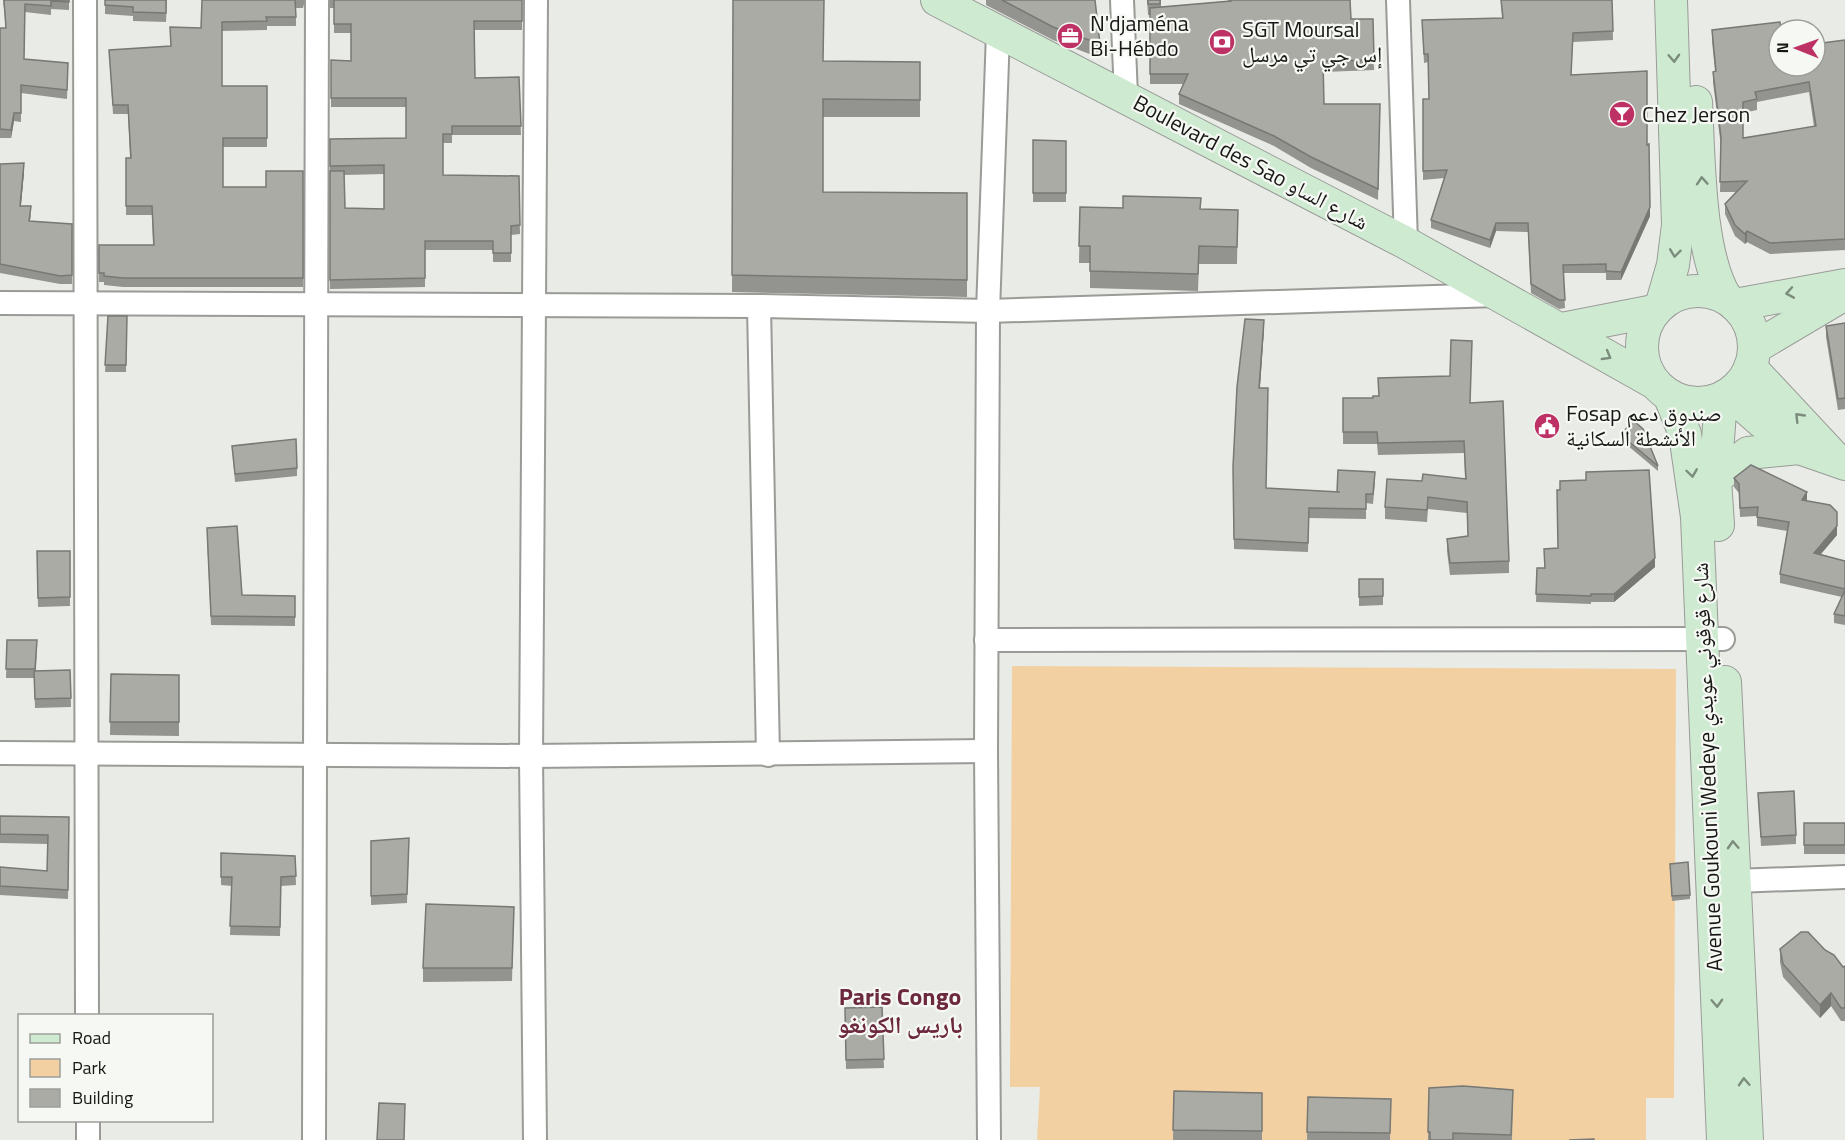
<svg xmlns="http://www.w3.org/2000/svg" width="1845" height="1140" font-family="'Titillium Web','Noto Naskh Arabic',sans-serif">
<style>
.green{fill:#f2d0a2}
.lines{fill:none;stroke-linecap:round;stroke-linejoin:round}
.street-casing{stroke:#9a9b97;stroke-width:26}
.secondary-casing{stroke:#9a9b97;stroke-width:34}
.street{stroke:#fff;stroke-width:22}
.secondary{stroke:#ceebd2;stroke-width:32}
.wall{fill:#93938f;fill-rule:evenodd}
.shaded-wall{fill:#787874}
.building{fill:#ababa6;stroke:#787874;stroke-width:1.5;fill-rule:evenodd}
.oneway{stroke:#7c8c7d}
.labels{text-anchor:middle;stroke-width:4.5;stroke-linejoin:round;paint-order:stroke}
.poi-label{font-size:22px;fill:#171716;stroke:#f6f8f3;text-anchor:start}
.street-label{font-size:22px;fill:#171716;stroke:#f6f8f3}
.neighbourhood-label{font-size:24px;font-weight:bold;fill:#6c283e;stroke:#f6f8f3}
</style>
<rect width="100%" height="100%" fill="#e9ebe6"/>
<!-- green -->
<path class="green" d="M1012,666L1676,669L1674,1098H1646V1140H1037L1040,1087H1010Z"/>
<g class="lines">
<defs>
<g id="street">
<path d="M85,0L87,1016"/>
<path d="M1122,0L1126,96"/>
<path d="M1398,0L1406,243"/>
<path d="M0,303L759,306L988,311L1497,295"/>
<path d="M759,306L768,755"/>
<path d="M986,640L1723,639"/>
<path d="M0,753L531,756L986,751"/>
<path d="M1735,881L1845,877"/>
<path d="M88,1120V1140"/>
<path d="M314,1140L317,0"/>
<path d="M535,1140L531,756L536,0"/>
<path d="M989,1140L986,751L988,311L998,33"/>
</g>
<g id="secondary">
<path d="M937,0L1406,243L1653,382"/>
<path d="M1696,102C1699,156 1698,253 1726,298"/>
<circle cx="1698" cy="347" r="56"/>
<path d="M1662,303L1673,265L1678,225L1671,0"/>
<path d="M1735,305L1845,285"/>
<path d="M1562,329L1654,311"/>
<path d="M1754,348L1845,294"/>
<path d="M1750,367L1837,460"/>
<path d="M1730,394L1762,422L1799,448L1845,464"/>
<path d="M1670,397L1685,434L1697,517L1723,1140"/>
<path d="M1715,479L1748,453L1799,448"/>
<path d="M1718,525L1715,479L1721,399"/>
<path d="M1725,682L1747,1140"/>
</g>
</defs>
<!-- street casing -->
<use href="#street" class="street-casing"/>
<!-- secondary casing -->
<use href="#secondary" class="secondary-casing"/>
<!-- street -->
<use href="#street" class="street"/>
<!-- secondary -->
<use href="#secondary" class="secondary"/>
</g>
<!-- wall -->
<g class="wall">
<path d="M3,0H69V10L51,9V15L25,12L24,59L68,63L67,99L21,93V122L14,121L11,138H0V28H6Z"/>
<path d="M105,0H167L166,22L133,21V16L105,14Z"/>
<path d="M202,0H305L303,8H296V26H267V30L222,31V86H267V147H223V187H266L303,171V287H123L104,285V282H99V245H153L152,215H126V158H130L128,114H113L109,50L171,46L201,28Z"/>
<path d="M330,0H522V30H474L475,78L519,77L521,135H452V143H443V175L519,176L520,234L511,235V262H493V250H425V287L330,289V139L406,138V107H331V60L351,61V33H334V8H330ZM384,174V209L345,208L344,175Z"/>
<path d="M733,0L823,61L920,62V117H823V192L967,193V297L732,292Z"/>
<path d="M986,0H1095L1100,44V58L1053,40L986,5Z"/>
<path d="M1147,0H1161V7L1228,1V0H1350L1351,19H1373L1374,70L1324,72V104H1380L1378,200L1311,168L1274,146L1179,104V94L1183,84H1150V15H1148Z"/>
<path d="M1501,0H1612L1613,40L1573,42L1571,75L1647,145L1650,216L1621,280H1606V273H1563L1565,308L1559,309L1531,293L1528,232L1496,231L1490,248L1431,228V220L1444,178L1423,180V99H1429L1428,62L1424,63L1422,20L1502,18Z"/>
<path d="M1712,30L1779,66L1845,40V250L1770,254L1747,242L1745,244L1735,236L1725,214V204L1737,192H1720L1721,147L1713,82V72L1715,71L1712,41ZM1809,92L1814,127L1743,138V113L1757,110V102Z"/>
<path d="M1033,140L1066,141V202H1033Z"/>
<path d="M0,164L24,172L21,206L31,215L30,221L72,224V284H60L0,273Z"/>
<path d="M1080,207L1238,210L1237,264H1199L1198,291L1090,288V263H1079Z"/>
<path d="M108,316H127L126,372H105Z"/>
<path d="M1845,323V409L1838,410L1826,337V326Z"/>
<path d="M1264,329L1260,388L1266,488L1337,492L1375,482L1373,504L1366,503V519L1309,518L1308,552L1234,549L1233,467Z"/>
<path d="M1379,396L1471,403L1509,561V573L1450,575L1447,551V539L1468,536L1467,513L1428,509L1427,522L1385,519V507L1422,481L1465,479L1464,453L1378,455L1377,444H1343V398H1373Z"/>
<path d="M1621,435L1658,466V471L1621,440Z"/>
<path d="M232,446L297,468V476L235,482Z"/>
<path d="M1734,478L1807,501L1837,535L1821,554L1845,561V625L1834,623V614L1842,597L1780,583V574L1787,531L1757,526V516L1740,517L1739,493L1734,487Z"/>
<path d="M207,537L242,595L295,596V626L211,625Z"/>
<path d="M37,551H70V606L38,607Z"/>
<path d="M1655,567L1614,602H1591V604L1536,602L1537,568Z"/>
<path d="M1359,579H1383V605L1359,606Z"/>
<path d="M7,640H37L36,671L70,670L71,707L35,708L34,678H6Z"/>
<path d="M111,674L179,675V736L110,735Z"/>
<path d="M1758,793L1796,835V844L1761,846Z"/>
<path d="M0,816L69,817L68,899L0,895V867L47,871L48,844L0,843Z"/>
<rect x="1804" y="823" width="41" height="31"/>
<path d="M409,838L407,903L371,905V841Z"/>
<path d="M221,853L295,856L296,885L281,886L280,936L230,935L232,886L221,885Z"/>
<path d="M1670,868L1690,895V899L1672,901Z"/>
<path d="M514,907L512,981L423,982V968Z"/>
<path d="M1780,949L1825,950L1843,967L1845,966V1021H1841L1831,1006L1820,1018L1783,977L1780,962Z"/>
<path d="M882,1007L884,1068L846,1069L845,1008Z"/>
<path d="M1429,1088L1513,1103L1512,1140H1428Z"/>
<path d="M1174,1091L1262,1093V1140H1173Z"/>
<path d="M1308,1097L1391,1099L1390,1140H1307Z"/>
</g>
<!-- shaded-wall -->
<g class="shaded-wall">
<path d="M14,113V121L11,138V130Z"/>
<path d="M24,163V172L20,214V206Z"/>
<path d="M1650,207V216L1621,280V272Z"/>
<path d="M1496,223V231L1490,248V240Z"/>
<path d="M1747,231V242L1745,244V234Z"/>
<path d="M1264,320V329L1259,398V388Z"/>
<path d="M1807,492V501L1802,500Z"/>
<path d="M1837,526V535L1814,562V553Z"/>
<path d="M1655,558V567L1614,602V594Z"/>
<path d="M1831,993V1006L1820,1018V1005Z"/>
</g>
<!-- building -->
<g class="building">
<path d="M4,0H69V2L51,1V6L25,4L24,59L68,63L67,90L21,85V113H14L11,130L0,129V28H6Z"/>
<path d="M105,0H166V13L133,12V7L105,5Z"/>
<path d="M202,0H295L296,17H266L267,21L222,22V86H267V138H223V187H266V171H303V278H123L104,276V273H99V245H154L152,206H126V158H131L128,105H113L109,50L171,46L170,27L201,28Z"/>
<path d="M334,0H522V21H474L475,78L519,77L521,126H452V134H443V175L519,176L520,225L511,226V253H493V241H425V278L330,280V171H344L345,208L384,209V165L330,166V139L406,138V98H331V60L351,61V24H334Z"/>
<path d="M733,0H824L823,61L920,62V100L823,99V192L967,193V280L732,275Z"/>
<path d="M1002,0H1095L1100,44L1053,27Z"/>
<rect x="1148" y="0" width="12" height="4"/>
<path d="M1231,0H1350L1351,19H1373L1374,60L1323,61L1324,104H1380L1378,189L1311,157L1274,136L1179,94L1188,74H1150V8L1231,1Z"/>
<path d="M1501,0H1612L1613,31L1573,33L1571,75L1647,71V145L1649,144L1650,207L1621,272L1606,271V264L1563,265L1565,300H1559L1531,284L1528,223H1496L1490,240L1431,220L1447,170L1423,171V99H1429L1428,54H1424L1422,20L1503,18Z"/>
<path d="M1780,22L1781,30H1779V66H1815V44L1845,40V239L1770,243L1747,231L1745,234L1735,225L1725,204L1747,181L1720,182L1721,137L1713,72L1716,71L1712,30ZM1809,82L1816,126L1743,138V102L1757,99L1755,92Z"/>
<path d="M1033,140L1066,141V193H1033Z"/>
<path d="M24,163L20,206H31L29,221L72,224V275L60,276L0,264V164Z"/>
<path d="M1123,196L1201,198L1200,209L1238,210L1237,247L1199,246L1198,274L1090,271V246H1079L1080,207L1123,208Z"/>
<path d="M108,316H127L126,365H105Z"/>
<path d="M1245,319L1264,320L1259,388H1268L1266,488L1340,492H1337L1338,470L1375,472L1373,494H1366V509L1309,508L1308,543L1234,539L1233,467L1237,387Z"/>
<path d="M1845,323V398L1838,399L1826,326Z"/>
<path d="M1451,340L1472,341L1470,403L1503,401L1509,561L1450,563L1447,539L1468,536L1467,502L1428,497L1427,510L1385,507L1387,479L1422,481L1423,474L1466,479L1464,441L1378,443L1377,432H1343V398H1373V396H1379L1378,378L1450,376Z"/>
<path d="M1633,420L1643,429L1658,466L1621,435Z"/>
<path d="M296,439L297,468L235,474L232,446Z"/>
<path d="M1751,465L1807,492L1802,500L1830,505L1837,512V526L1814,553L1845,561V589L1780,574L1789,522L1757,517L1758,507L1740,508L1739,484L1734,478Z"/>
<path d="M1649,470L1655,558L1614,594H1591V596L1536,594L1537,568H1545L1544,549L1558,548L1557,490H1560V481L1586,480V472Z"/>
<path d="M237,526L242,595L295,596V617L211,616L207,528Z"/>
<path d="M37,551H70V597L38,598Z"/>
<path d="M1359,579H1383V596L1359,597Z"/>
<path d="M1845,590V616L1834,614Z"/>
<path d="M7,640H37L35,669H6Z"/>
<path d="M70,670L71,698L35,699L34,671Z"/>
<path d="M111,674L179,675V722H110Z"/>
<path d="M1794,791L1796,835L1761,837L1758,793Z"/>
<path d="M0,816L69,817L68,890L0,886V867L47,871L48,835L0,834Z"/>
<rect x="1804" y="823" width="41" height="22"/>
<path d="M409,838L407,894L371,896V841Z"/>
<path d="M221,853L295,856L296,876L281,877L280,927L230,926L232,877H221Z"/>
<path d="M1688,862L1690,895L1672,896L1670,864Z"/>
<path d="M426,904L514,907L512,968H423Z"/>
<path d="M1801,932H1808L1825,950L1834,955L1843,967L1845,966V1008H1841L1831,993L1820,1005L1783,964L1780,949Z"/>
<path d="M882,1007L884,1059L846,1060L845,1008Z"/>
<path d="M1463,1086L1513,1090L1511,1135L1453,1133V1140H1430V1132H1428L1429,1088Z"/>
<path d="M1174,1091L1262,1093V1131L1173,1130Z"/>
<path d="M1308,1097L1391,1099L1390,1133L1307,1132Z"/>
<path d="M379,1103L405,1104L404,1140H377Z"/>
<path d="M1594,1139V1140H1569Z"/>
</g>
<!-- one-way arrows -->
<defs><path id="oneway-chevron" d="M-2-3.5L2.5 0L-2 3.5" fill="none" stroke-width="1.6" stroke-linecap="round" stroke-linejoin="round" transform="scale(1.5)"/></defs>
<g class="oneway">
<use href="#oneway-chevron" transform="translate(1674 58) rotate(87)"/>
<use href="#oneway-chevron" transform="translate(1702 181) rotate(-94)"/>
<use href="#oneway-chevron" transform="translate(1675 253) rotate(97)"/>
<use href="#oneway-chevron" transform="translate(1790 293) rotate(170)"/>
<use href="#oneway-chevron" transform="translate(1607 356) rotate(30)"/>
<use href="#oneway-chevron" transform="translate(1799 417) rotate(-134)"/>
<use href="#oneway-chevron" transform="translate(1692 473) rotate(82)"/>
<use href="#oneway-chevron" transform="translate(1733 845) rotate(-93)"/>
<use href="#oneway-chevron" transform="translate(1717 1003) rotate(88)"/>
<use href="#oneway-chevron" transform="translate(1744 1082) rotate(-93)"/>
</g>
<!-- icons -->
<defs>
<symbol id="office-disc" viewBox="-11 -11 22 22"><circle r="9.5" fill="#bd3165" stroke="#f6f8f3"/><path d="M-6-3h4V-5.5h4V-3h4V5H-6ZM-1-4.5V-3h2v-1.5ZM-6 0V1H6V0Z" fill="#fff"/></symbol>
<symbol id="bank-disc" viewBox="-11 -11 22 22"><circle r="9.5" fill="#bd3165" stroke="#f6f8f3"/><path d="M-6-4H6V4H-6ZM0-2.3a2.3 2.3 0 1 0 0 4.6a2.3 2.3 0 1 0 0-4.6Z" fill="#fff"/></symbol>
<symbol id="bar-disc" viewBox="-11 -11 22 22"><circle r="9.5" fill="#bd3165" stroke="#f6f8f3"/><path d="M-6-5H6L.8 .8V4.5H3.5V6h-7V4.5H-.8V.8Z" fill="#fff"/></symbol>
<symbol id="civic-disc" viewBox="-11 -11 22 22"><circle r="9.5" fill="#bd3165" stroke="#f6f8f3"/><path d="M-.6-6.5H3V-4.5H.6V-3L4-1V1h2V6H-6V1h2V-1L-.6-3ZM-1.2 2.5V6h2.4V2.5Z" fill="#fff"/></symbol>
</defs>
<g fill-rule="evenodd">
<use href="#office-disc" x="1055" y="21" width="30" height="30"/>
<use href="#bank-disc" x="1207" y="27" width="30" height="30"/>
<use href="#bar-disc" x="1607" y="99" width="30" height="30"/>
<use href="#civic-disc" x="1532" y="411" width="30" height="30"/>
</g>
<g class="labels">
<!-- poi labels -->
<g class="poi-label">
<text x="1090" y="31">N'djaména<tspan x="1090" dy="25">Bi-Hébdo</tspan></text>
<text x="1242" y="37">SGT Moursal<tspan x="1242" dy="25">إس جي تي مرسل</tspan></text>
<text x="1642" y="122">Chez Jerson</text>
<text x="1566" y="421">Fosap صندوق دعم<tspan x="1566" dy="25">الأنشطة السكانية</tspan></text>
</g>
<!-- street labels -->
<g class="street-label">
<text transform="translate(1251 162) rotate(28)" y="8">Boulevard des Sao شارع الساو</text>
<text transform="translate(1707 767) rotate(-92)" y="8">Avenue Goukouni Wedeye شارع قوقوني عويدي</text>
</g>
<!-- neighbourhood labels -->
<g class="neighbourhood-label">
<text x="900" y="1005">Paris Congo<tspan x="900" dy="28">باريس الكونغو</tspan></text>
</g>
</g>
<!-- legend -->
<rect x="18" y="1014" width="195" height="108" fill="#f6f8f3" stroke="#9d9e9b" stroke-width="1.5"/>
<rect x="30" y="1034" width="30" height="9" fill="#ceebd2" stroke="#9d9e9b" stroke-width="1.5"/>
<text x="72" y="1044" font-size="18" fill="#171716">Road</text>
<rect x="30" y="1059" width="30" height="18" fill="#f2d0a2" stroke="#9d9e9b" stroke-width="1.5"/>
<text x="72" y="1074" font-size="18" fill="#171716">Park</text>
<rect x="30" y="1089" width="30" height="18" fill="#ababa6" stroke="#9d9e9b" stroke-width="1.5"/>
<text x="72" y="1104" font-size="18" fill="#171716">Building</text>
<!-- north arrow -->
<g transform="translate(1797 48) rotate(271)"><circle r="28" fill="#f6f8f3" stroke="#9d9e9b" stroke-width="1.5"/>
<path d="M0-4.5L10 22L0 15L-10 22Z" fill="#bd3165"/>
<text y="-9" font-size="16" font-weight="bold" text-anchor="middle" fill="#171716">N</text>
</g>
</svg>
